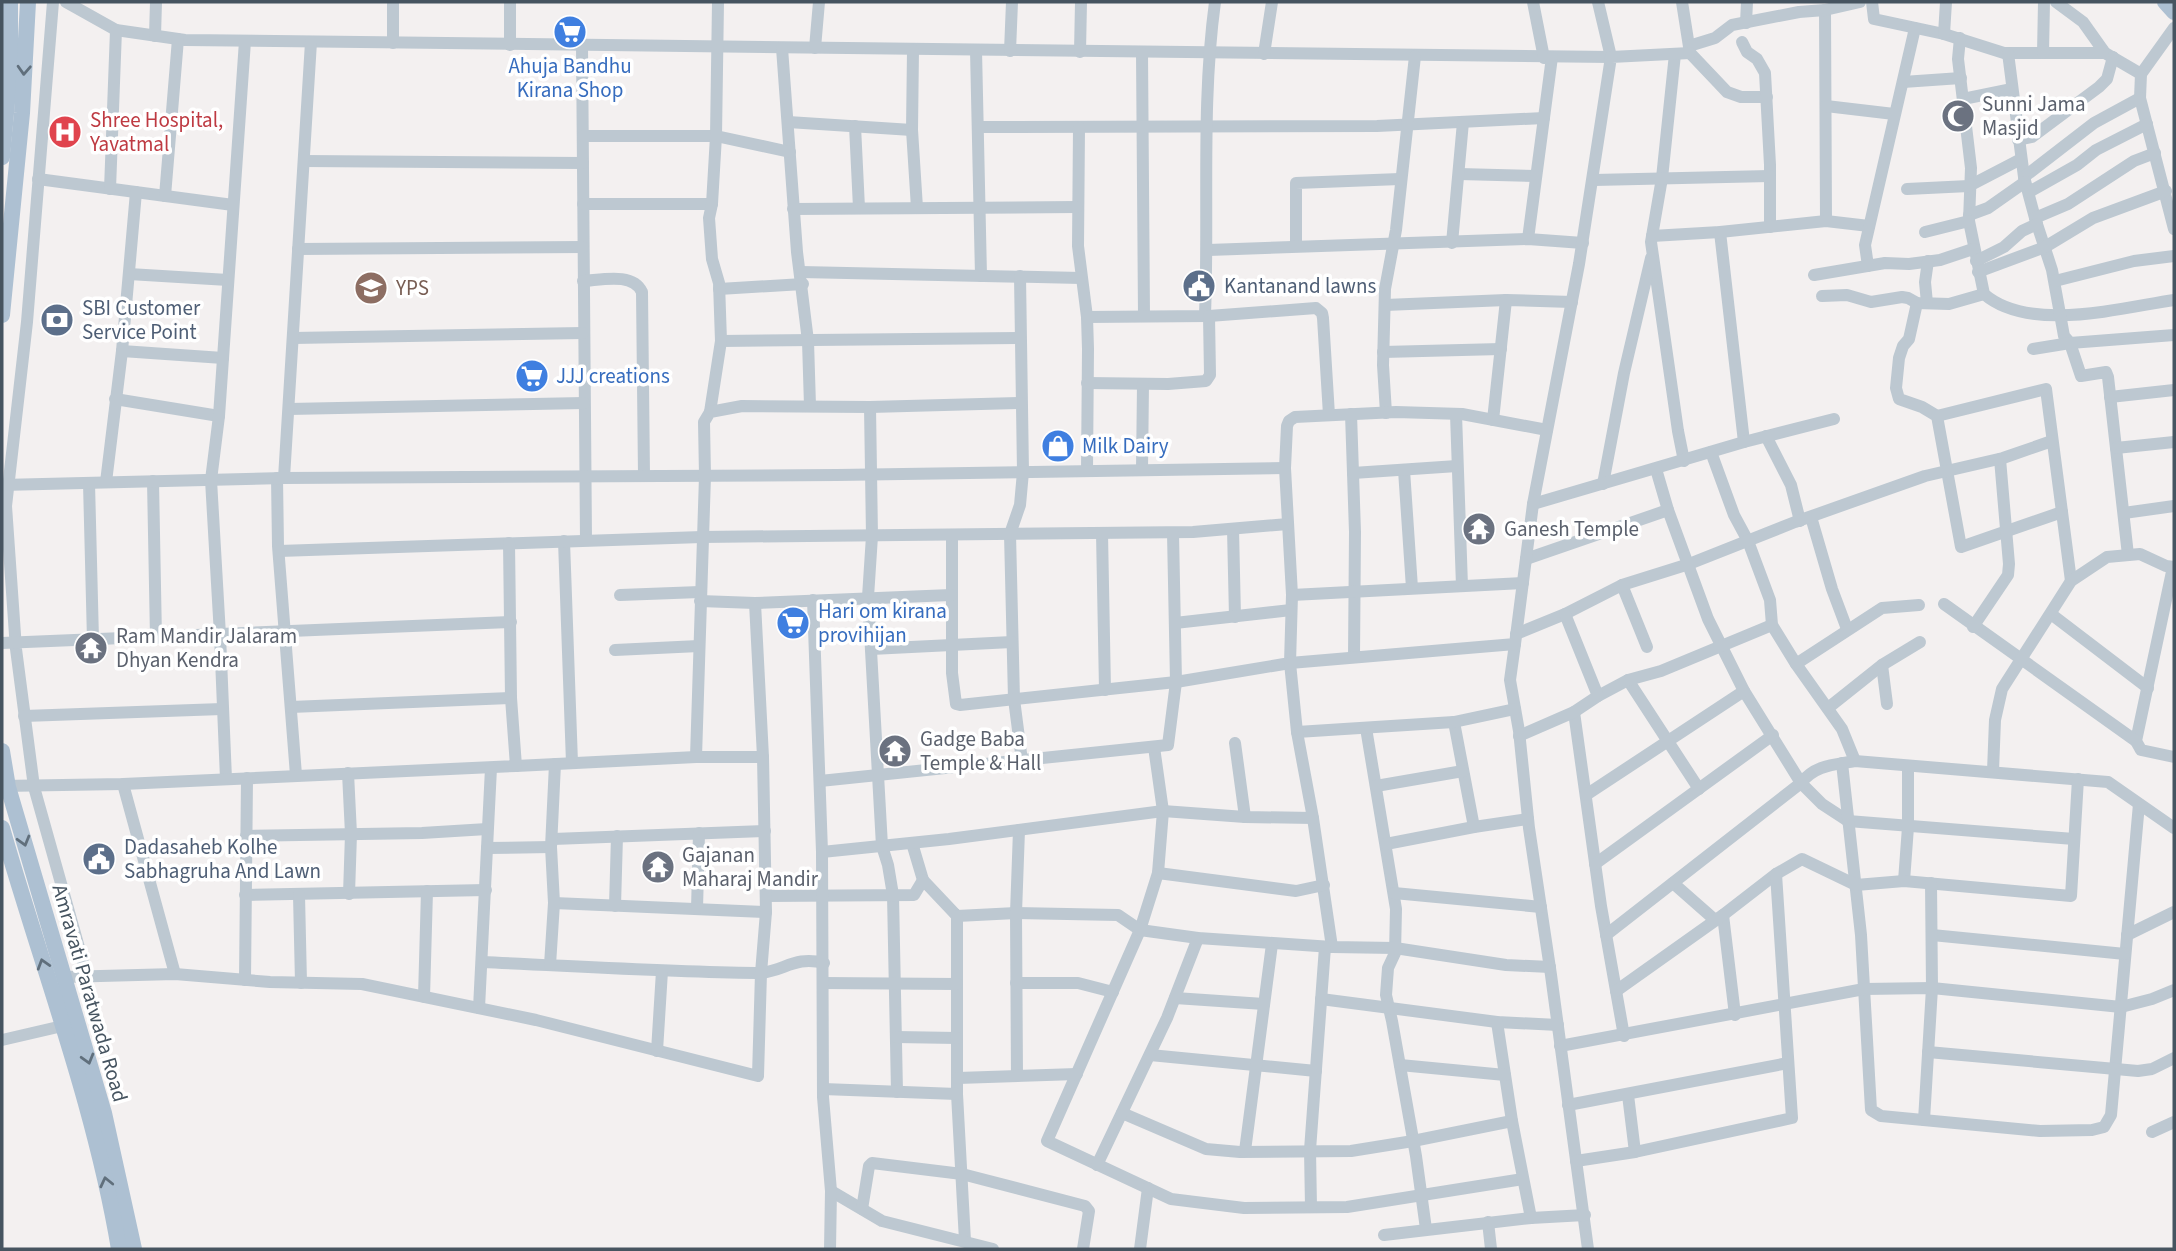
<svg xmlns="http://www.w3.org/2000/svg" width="2176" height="1251" font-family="'Source Sans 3',sans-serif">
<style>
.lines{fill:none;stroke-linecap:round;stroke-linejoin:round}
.minor{stroke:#bdc8d1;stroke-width:12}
.major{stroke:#adc0d2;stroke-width:16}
.oneway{stroke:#606f7c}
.labels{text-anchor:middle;stroke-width:7;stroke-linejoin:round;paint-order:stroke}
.shop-label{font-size:21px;fill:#366cbe;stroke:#fff;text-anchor:start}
.worship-label{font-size:21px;fill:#5b616d;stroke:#fff;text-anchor:start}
.health-label{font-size:21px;fill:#be3a42;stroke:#fff;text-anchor:start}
.service-label{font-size:21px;fill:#4e5e75;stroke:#fff;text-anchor:start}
.education-label{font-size:21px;fill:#785e54;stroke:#fff;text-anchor:start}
.street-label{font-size:21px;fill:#465460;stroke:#fff}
</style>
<rect width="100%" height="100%" fill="#f3f0f0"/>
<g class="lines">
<!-- minor -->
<g class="minor">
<path d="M53,2L27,322L6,506L16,649L34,787L87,976"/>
<path d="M66,2L116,30L185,40L1611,57L1598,2"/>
<path d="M393,2V43"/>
<path d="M1533,2L1544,58"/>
<path d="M1682,2L1690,53L1727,92L1741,97H1767"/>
<path d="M1872,2L1874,19L1944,34L2004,53H2105"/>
<path d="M2056,2L2083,22L2105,53L2141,74"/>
<path d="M1825,10L1826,221"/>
<path d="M1746,23L1747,2"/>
<path d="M2174,28L2141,74L2140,98L2174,229"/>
<path d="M1944,34L1946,2"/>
<path d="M155,36L156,2"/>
<path d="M1960,38L1958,59L1971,168L1969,221L1984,294C2029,333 2120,308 2174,300"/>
<path d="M1742,42L1747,52L1757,59L1765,73L1770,165V227"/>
<path d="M510,45V2"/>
<path d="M582,45L586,540"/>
<path d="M1689,46L1715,38L1732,25L1799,12L1825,10L1860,2"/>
<path d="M782,48L797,252L808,341L810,406"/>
<path d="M815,48L819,2"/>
<path d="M913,50L912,130L917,208"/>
<path d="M976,50L981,276"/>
<path d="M1010,51L1012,2"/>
<path d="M1080,52L1081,2"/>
<path d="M1142,53L1144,316"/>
<path d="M2008,53L2024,177L2035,218L2052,270L2064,336L2070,343L2081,376L2106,372L2108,377L2128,555"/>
<path d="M2043,53L2044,2"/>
<path d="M1264,54L1272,2"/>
<path d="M1675,54L1662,178L1651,242L1678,431L1684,461"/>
<path d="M1903,82L1961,78"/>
<path d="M1963,99L2012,89"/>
<path d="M1826,106L1894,114"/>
<path d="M788,122L912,130"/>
<path d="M855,126L859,208"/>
<path d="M978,127L1377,126L1544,118"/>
<path d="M1079,128L1078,246L1087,317L1088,349L1087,471"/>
<path d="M583,136H716L790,152"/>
<path d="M2018,140L2032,137L2099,87L2107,79L2113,57"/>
<path d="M304,161L583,163"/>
<path d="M1459,174L1536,176"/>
<path d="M2024,177L2094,123L2140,98"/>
<path d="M38,179L233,205"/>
<path d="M1594,180L1770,176"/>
<path d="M110,189L116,30"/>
<path d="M1907,189L1969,186L2021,159"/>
<path d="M2029,192L2077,165L2096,150L2147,124"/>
<path d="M165,196L178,39"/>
<path d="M583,204H712"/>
<path d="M793,209L1077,207"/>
<path d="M1969,215L1988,208L2025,182"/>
<path d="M2035,218L2068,204L2134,161L2155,153"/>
<path d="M1720,232L1744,442"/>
<path d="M1925,232L1969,221"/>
<path d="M1652,236L1720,232L1826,221L1869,226"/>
<path d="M1528,239L1552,57"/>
<path d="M1452,243L1463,122"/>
<path d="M1296,246V183L1400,179"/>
<path d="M298,249L583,247"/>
<path d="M1208,250L1528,239L1583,243"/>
<path d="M1976,261L2004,247L2022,231L2037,224"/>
<path d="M1868,266L1865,245L1915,28"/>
<path d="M801,272L1081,278"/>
<path d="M1978,272L2045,247L2093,218L2166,191"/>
<path d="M129,274L228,280"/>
<path d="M1814,275L1885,263L1909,264L1940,260L1973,249"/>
<path d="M1020,276L1023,472L1020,505L1010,534L1014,699L1022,761"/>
<path d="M583,281C601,280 633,272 642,292L644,476"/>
<path d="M2055,281L2134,261L2174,256"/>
<path d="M719,289L803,284"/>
<path d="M1822,296L1847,295L1871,302L1902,297L1908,298L1917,303L1949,304L1984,294"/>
<path d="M1917,303L1909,339L1903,346L1899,358L1896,388L1899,399L1922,407L1937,416L1961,547L2062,512"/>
<path d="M1927,303L1925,282L1928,261"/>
<path d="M1385,305L1506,300L1572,302"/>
<path d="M1205,315C1209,211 1201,105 1215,2"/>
<path d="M1087,317L1209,316L1316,308L1322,313L1323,318L1329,415"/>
<path d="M293,338L583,333"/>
<path d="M721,341L1020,338"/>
<path d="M2033,349L2070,343L2174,335"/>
<path d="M122,351L223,358"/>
<path d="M1383,352L1501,349"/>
<path d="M1087,383L1168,384L1206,381L1210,375L1209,316"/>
<path d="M2110,397L2174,390"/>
<path d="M115,399L219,416"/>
<path d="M870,407L872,536L868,597L882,846L888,865L893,895L897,1092"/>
<path d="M289,409L584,403"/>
<path d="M710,412L721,341L719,283L712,259L709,218L712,204L716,136L718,2"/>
<path d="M1386,413L1383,365L1385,289L1396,230L1415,56"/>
<path d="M1351,414L1355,532L1354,657"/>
<path d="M1456,414L1462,586"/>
<path d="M1937,416L2046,389L2071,581"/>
<path d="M1493,420L1506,300"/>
<path d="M1766,436L1791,485L1800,521"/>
<path d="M2116,448L2174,442"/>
<path d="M1711,452L1734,515L1748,541L1770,600L1772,625L1796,664L1842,729L1855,761"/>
<path d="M1656,469L1668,510L1708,619L1744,691L1801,783L1822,804L1848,821L2074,839"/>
<path d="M1142,470L1143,384"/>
<path d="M1404,470L1412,588"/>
<path d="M1353,473L1457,466"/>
<path d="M277,478L278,546L296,775"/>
<path d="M284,478L311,42"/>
<path d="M153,481L156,638"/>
<path d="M106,482L122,351L136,192"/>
<path d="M89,483L93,640"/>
<path d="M1603,484L1624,373L1651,258"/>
<path d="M2,485L284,478L837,475L1285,468"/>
<path d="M1533,504L1744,442L1834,419"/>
<path d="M2124,513L2174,506"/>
<path d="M1811,517L1832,589L1847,629"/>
<path d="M1233,529L1235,617"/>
<path d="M1102,533L1105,690"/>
<path d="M952,535V673L956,704L960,705L1176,682L1290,663L1292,595L1285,468L1287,426L1289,421L1295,417L1396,412L1462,414L1547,430"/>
<path d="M564,541L572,763"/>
<path d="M279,551L702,537L1193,532L1288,524"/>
<path d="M1526,559L1668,510"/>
<path d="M2173,567L2136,741L2141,750L2174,757"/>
<path d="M1622,585L1647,647"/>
<path d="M620,595L700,592"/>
<path d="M1292,595L1523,583"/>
<path d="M813,600L822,852"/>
<path d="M700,601L755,603L951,595"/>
<path d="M1944,604L2136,741"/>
<path d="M2051,614L2148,688"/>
<path d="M1175,623L1291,610"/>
<path d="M1973,627L2008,575L2009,564L2000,459"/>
<path d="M1516,634L1565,614L1622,585L1689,564L1795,522L1925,476L2003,458L2052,441"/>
<path d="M2,643L511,622"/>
<path d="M1515,644L1510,680L1519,731L1529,828L1551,975L1588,1249"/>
<path d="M871,649L1012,642"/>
<path d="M615,650L699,646"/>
<path d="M1796,664L1882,608L1919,605"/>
<path d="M1882,665L1887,704"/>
<path d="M1628,680L1699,789"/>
<path d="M1598,696L1628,680L1661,671L1772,625"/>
<path d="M291,707L511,698"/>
<path d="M1828,708L1882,665L1920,642"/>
<path d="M1574,712L1601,906L1624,1036"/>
<path d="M24,716L222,709"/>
<path d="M1454,722L1474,827"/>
<path d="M1366,728L1396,909L1395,953L1388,968L1386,995L1392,1021L1416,1156L1426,1229"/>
<path d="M1297,732L1454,722L1515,709"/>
<path d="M1519,736L1574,712L1598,696L1565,614"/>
<path d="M1235,743L1245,817"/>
<path d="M1154,747L1163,811L1158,873L1140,930L1047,1141L1171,1199L1244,1208L1347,1207L1523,1179"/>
<path d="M696,757L705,476L704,422L710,412L742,406L870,407L1021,403"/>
<path d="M1842,763L1861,935L1871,1110L1881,1116L2040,1131L2092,1130L2104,1127L2111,1115L2139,804"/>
<path d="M516,766L696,757H763"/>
<path d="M1993,771L1995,720L2002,689L2071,581L2107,557L2140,554L2166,566L2174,567"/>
<path d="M348,773L351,834L349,894"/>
<path d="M226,779L220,635L211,480L219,416L245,41"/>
<path d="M820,781L1168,745L1176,682L1173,533"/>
<path d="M123,784L175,974"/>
<path d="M2,786L123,784L516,766L511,698L509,543"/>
<path d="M1376,786L1463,771"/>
<path d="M1586,795L1744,691"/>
<path d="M1313,818L1332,947"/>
<path d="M246,836L422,833L487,829"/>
<path d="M553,839L765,831"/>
<path d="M912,843L923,880"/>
<path d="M1386,844L1474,827L1528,819"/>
<path d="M487,848L551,847"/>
<path d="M1595,864L1773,735"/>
<path d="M1158,873L1296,891L1324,885"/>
<path d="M1904,881L1908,827V766"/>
<path d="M1673,883L1715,920"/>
<path d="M1394,893L1541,907"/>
<path d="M245,895L486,890"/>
<path d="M299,895L301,983"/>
<path d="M766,896L914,895L923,880L957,916L1016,913L1118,915L1140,930L1198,938L1332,947L1395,948L1506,965L1550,967"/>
<path d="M554,903L766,912"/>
<path d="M615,906L617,836"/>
<path d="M697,909L699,833"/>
<path d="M1723,915L1735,1015"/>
<path d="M957,916V1094L965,1241"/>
<path d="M1606,935L1801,783C1815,765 1833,765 1855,761L2108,782L2174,828"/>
<path d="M1932,935L2125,954"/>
<path d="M2127,935L2174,912"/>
<path d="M482,962C574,966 665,972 756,973C783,973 793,955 824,963"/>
<path d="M550,965L554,903L551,847L555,764"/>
<path d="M63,977L175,974L270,982L362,984L536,1020L758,1076L761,973L766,912L763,757L755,603"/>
<path d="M245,980L247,778"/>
<path d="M824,983L957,984"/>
<path d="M1016,983H1078L1113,992"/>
<path d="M1616,991L1723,915L1776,874L1802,859L1856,885L1904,881L2071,896L2078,779"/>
<path d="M424,997L427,891"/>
<path d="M1175,998L1264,1004"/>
<path d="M1321,999L1497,1022L1558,1025"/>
<path d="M479,1008L491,768"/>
<path d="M1497,1022L1512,1121L1531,1218"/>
<path d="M896,1037L957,1038"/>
<path d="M2,1040L71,1024"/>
<path d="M1560,1046L1864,989L1932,988L2121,1007L2152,999L2174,990"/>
<path d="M657,1051L662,971"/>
<path d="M1928,1052L2138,1071L2152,1069L2174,1058"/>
<path d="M1150,1055L1316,1071"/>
<path d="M1400,1065L1505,1075"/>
<path d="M1017,1076L1016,913L1019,830"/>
<path d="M958,1078L1077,1074"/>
<path d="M823,1089L957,1094"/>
<path d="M1628,1095L1635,1152"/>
<path d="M1568,1105L1788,1063"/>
<path d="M1122,1113L1206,1149L1240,1152L1351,1151L1413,1141L1512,1121"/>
<path d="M1924,1120L1932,988L1931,883"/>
<path d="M2152,1132L2174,1122"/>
<path d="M1245,1151L1272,944"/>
<path d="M1576,1161L1635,1152L1792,1118L1776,874"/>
<path d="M1097,1165L1167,1018L1198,938"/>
<path d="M831,1191L882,1221L993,1249"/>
<path d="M1311,1207L1310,1150L1325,947"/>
<path d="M862,1209L869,1166L872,1163L962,1174L1085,1206L1089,1211L1083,1249"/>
<path d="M1488,1222L1491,1249"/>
<path d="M1384,1235L1531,1218L1585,1215"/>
<path d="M830,1249L831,1191L823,1097L822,852L949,839L1163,811L1245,817L1313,818L1297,732L1290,663L1515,644L1533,504L1579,264L1611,57L1690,53"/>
<path d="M1140,1249L1148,1188"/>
</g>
<!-- major -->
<g class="major">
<path d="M2165,2L2174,12"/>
<path d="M2,157L10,70V2"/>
<path d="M2,315L22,113L28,2"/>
<path d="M2,751L8,787L104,1113L134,1249"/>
<path d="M2,828C42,968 95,1105 119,1249"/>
</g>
</g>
<!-- one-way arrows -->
<defs><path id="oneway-chevron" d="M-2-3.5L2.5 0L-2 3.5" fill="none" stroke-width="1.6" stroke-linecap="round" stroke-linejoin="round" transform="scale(1.75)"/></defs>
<g class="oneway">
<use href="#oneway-chevron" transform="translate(24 70) rotate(93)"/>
<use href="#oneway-chevron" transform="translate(24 841) rotate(74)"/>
<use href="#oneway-chevron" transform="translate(43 964) rotate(-107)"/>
<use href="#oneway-chevron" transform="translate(88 1059) rotate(74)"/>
<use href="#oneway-chevron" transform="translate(106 1182) rotate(-103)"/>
</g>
<!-- icons -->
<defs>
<symbol id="supermarket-disc" viewBox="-11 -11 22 22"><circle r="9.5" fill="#3f7fe0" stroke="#fff"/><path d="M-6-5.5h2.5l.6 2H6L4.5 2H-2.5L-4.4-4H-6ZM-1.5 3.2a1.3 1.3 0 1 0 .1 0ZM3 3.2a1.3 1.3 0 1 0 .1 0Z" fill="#fff"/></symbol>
<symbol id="mosque-disc" viewBox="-11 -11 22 22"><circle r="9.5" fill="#6b7280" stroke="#fff"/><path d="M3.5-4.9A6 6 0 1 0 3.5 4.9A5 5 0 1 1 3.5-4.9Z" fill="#fff"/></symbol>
<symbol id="hospital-disc" viewBox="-11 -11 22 22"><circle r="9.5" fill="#e0444e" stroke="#fff"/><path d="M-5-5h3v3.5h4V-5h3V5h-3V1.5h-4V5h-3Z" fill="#fff"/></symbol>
<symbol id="civic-disc" viewBox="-11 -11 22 22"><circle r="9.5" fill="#5c6f8a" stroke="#fff"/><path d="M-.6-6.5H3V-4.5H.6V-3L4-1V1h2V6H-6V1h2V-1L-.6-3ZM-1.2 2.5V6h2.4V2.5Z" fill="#fff"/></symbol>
<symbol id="school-disc" viewBox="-11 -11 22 22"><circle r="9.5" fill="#8d6e63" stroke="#fff"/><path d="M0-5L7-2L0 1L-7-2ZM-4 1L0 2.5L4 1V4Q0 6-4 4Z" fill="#fff"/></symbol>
<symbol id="bank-disc" viewBox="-11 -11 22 22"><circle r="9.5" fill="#5c6f8a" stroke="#fff"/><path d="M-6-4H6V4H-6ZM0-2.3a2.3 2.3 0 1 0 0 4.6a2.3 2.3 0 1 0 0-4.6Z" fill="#fff"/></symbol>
<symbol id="shop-disc" viewBox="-11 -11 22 22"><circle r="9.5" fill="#3f7fe0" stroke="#fff"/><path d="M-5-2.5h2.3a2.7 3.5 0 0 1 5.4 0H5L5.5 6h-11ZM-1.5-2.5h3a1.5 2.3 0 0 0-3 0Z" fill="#fff"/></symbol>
<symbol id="temple-disc" viewBox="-11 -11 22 22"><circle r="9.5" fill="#6b7280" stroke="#fff"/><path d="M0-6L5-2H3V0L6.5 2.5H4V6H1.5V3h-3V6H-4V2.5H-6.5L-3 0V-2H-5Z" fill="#fff"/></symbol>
</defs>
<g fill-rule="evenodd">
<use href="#supermarket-disc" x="551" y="13" width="38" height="38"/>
<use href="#mosque-disc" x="1939" y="97" width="38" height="38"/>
<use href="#hospital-disc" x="46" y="113" width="38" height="38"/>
<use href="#civic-disc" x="1180" y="267" width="38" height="38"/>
<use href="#school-disc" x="352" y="269" width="38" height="38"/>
<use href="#bank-disc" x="38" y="301" width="38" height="38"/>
<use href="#supermarket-disc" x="513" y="357" width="38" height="38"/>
<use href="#shop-disc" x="1039" y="427" width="38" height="38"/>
<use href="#temple-disc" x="1460" y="510" width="38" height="38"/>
<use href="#supermarket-disc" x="774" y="604" width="38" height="38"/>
<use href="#temple-disc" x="72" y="629" width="38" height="38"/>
<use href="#temple-disc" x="876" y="732" width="38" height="38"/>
<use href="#civic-disc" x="80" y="840" width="38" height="38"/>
<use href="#temple-disc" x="639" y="848" width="38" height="38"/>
</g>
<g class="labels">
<!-- shop labels -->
<g class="shop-label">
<text x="570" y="73" text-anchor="middle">Ahuja Bandhu<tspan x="570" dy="24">Kirana Shop</tspan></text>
<text x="556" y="383">JJJ creations</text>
<text x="1082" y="453">Milk Dairy</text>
<text x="818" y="618">Hari om kirana<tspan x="818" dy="24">provihijan</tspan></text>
</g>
<!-- worship labels -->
<g class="worship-label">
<text x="1982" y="111">Sunni Jama<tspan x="1982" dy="24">Masjid</tspan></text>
<text x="1504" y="536">Ganesh Temple</text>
<text x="116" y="643">Ram Mandir Jalaram<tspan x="116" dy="24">Dhyan Kendra</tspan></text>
<text x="920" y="746">Gadge Baba<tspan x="920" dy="24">Temple &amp; Hall</tspan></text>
<text x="682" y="862">Gajanan<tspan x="682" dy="24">Maharaj Mandir</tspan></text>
</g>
<!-- health labels -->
<g class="health-label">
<text x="90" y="127">Shree Hospital,<tspan x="90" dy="24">Yavatmal</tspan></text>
</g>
<!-- service labels -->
<g class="service-label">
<text x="1224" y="293">Kantanand lawns</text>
<text x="82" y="315">SBI Customer<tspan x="82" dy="24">Service Point</tspan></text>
<text x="124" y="854">Dadasaheb Kolhe<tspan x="124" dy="24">Sabhagruha And Lawn</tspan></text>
</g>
<!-- education labels -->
<g class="education-label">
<text x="396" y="295">YPS</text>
</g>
<!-- street labels -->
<g class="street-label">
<text transform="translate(90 993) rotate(74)" y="7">Amravati Paratwada Road</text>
</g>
</g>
<!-- border -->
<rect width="2176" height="1251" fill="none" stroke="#465460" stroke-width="7"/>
</svg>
